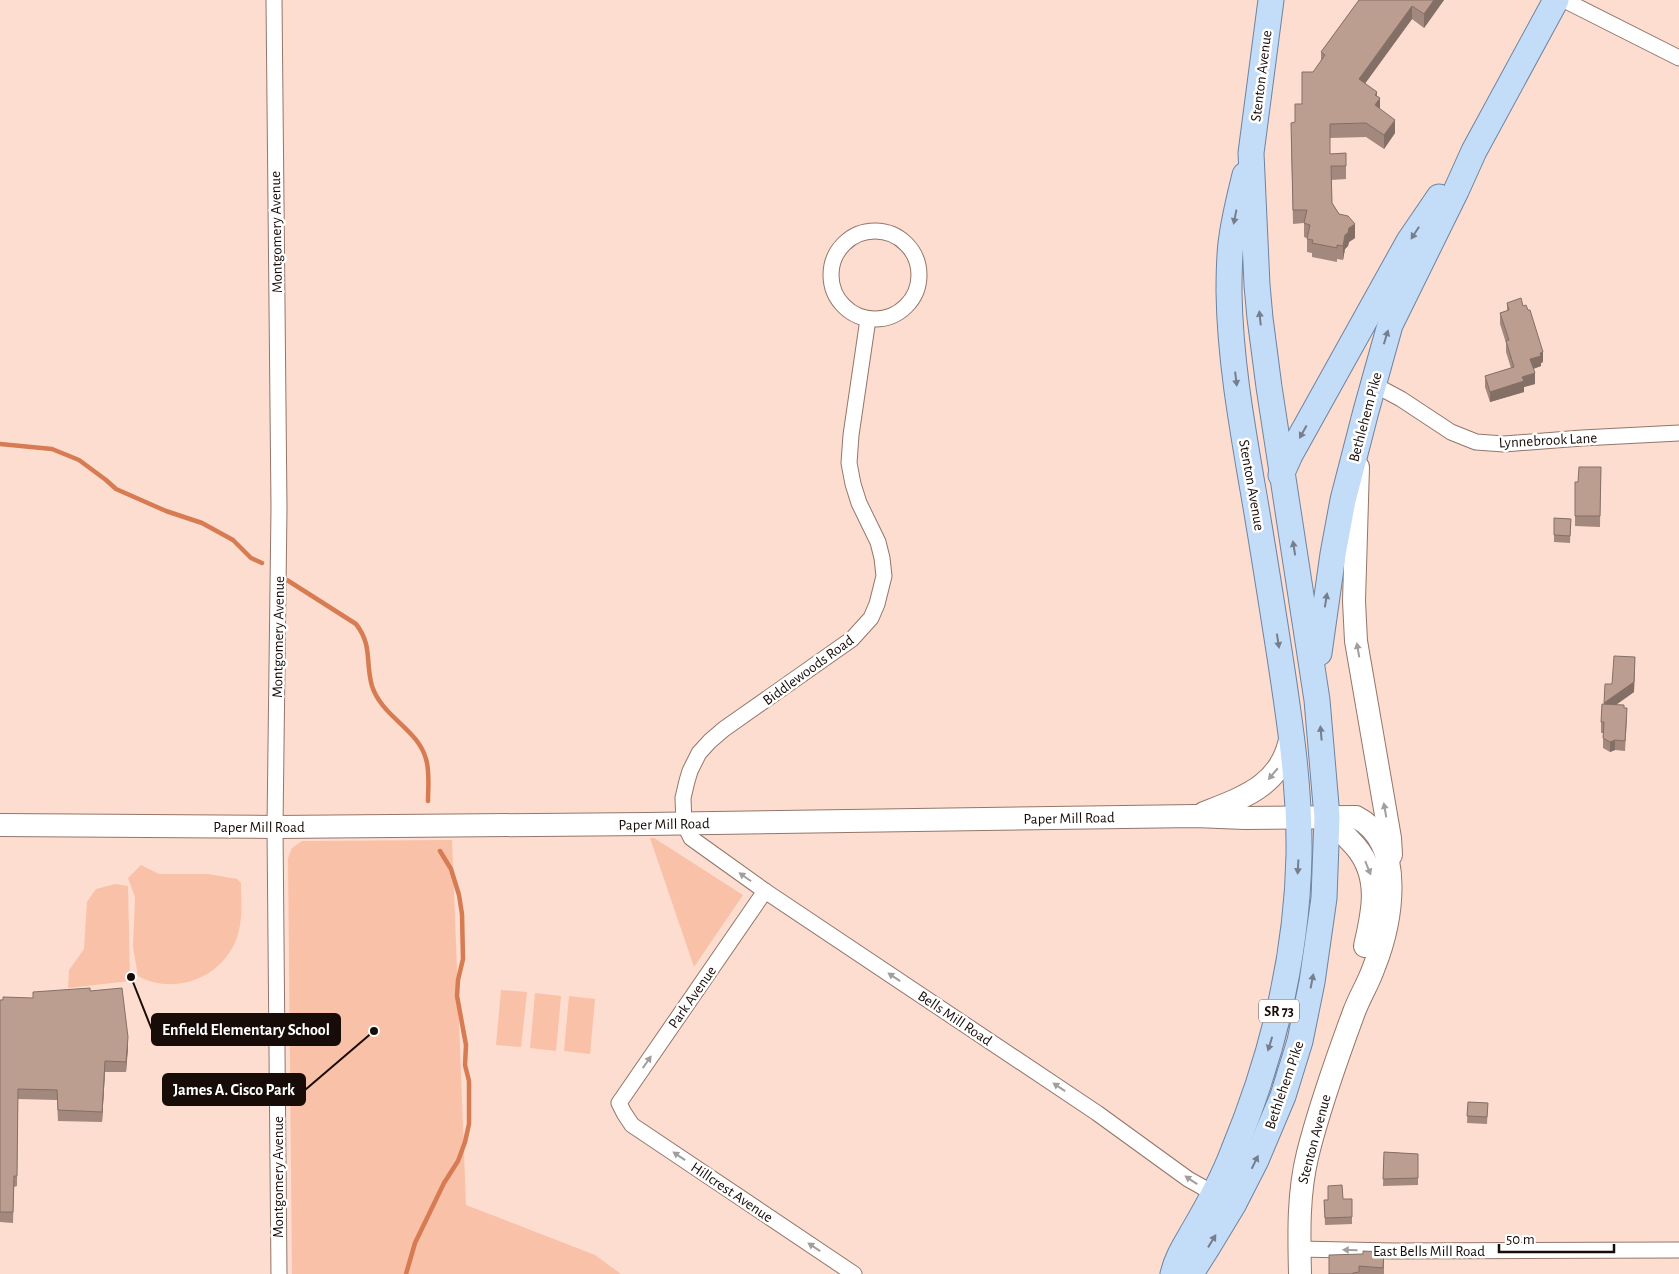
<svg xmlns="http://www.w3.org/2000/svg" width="1679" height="1274" font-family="'Alegreya Sans',sans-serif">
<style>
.green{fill:#f9c1a8}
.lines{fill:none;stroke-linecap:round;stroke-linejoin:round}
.stream{stroke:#d67b52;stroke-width:4.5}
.street-casing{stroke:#93766a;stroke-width:17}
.secondary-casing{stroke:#93766a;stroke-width:24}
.primary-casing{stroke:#6d84a1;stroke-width:27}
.street{stroke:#fff;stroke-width:15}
.secondary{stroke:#fff;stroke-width:22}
.primary{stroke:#c3dcf8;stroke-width:25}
.wall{fill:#a2887d}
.shaded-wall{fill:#846f66}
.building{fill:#bc9e91;stroke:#846f66}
.oneway{fill:#767e8c}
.oneway2{fill:#a29e9c}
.labels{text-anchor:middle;stroke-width:5;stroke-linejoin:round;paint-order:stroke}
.shield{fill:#fff;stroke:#5d5552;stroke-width:1}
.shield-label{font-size:14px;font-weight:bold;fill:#170c08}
.street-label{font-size:15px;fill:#170c08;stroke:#fff}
.leader{fill:none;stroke:#170c08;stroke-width:2}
.callout-dot{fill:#170c08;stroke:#fff;stroke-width:2}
.callout{fill:#170c08;stroke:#170c08;stroke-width:2}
.callout-label{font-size:16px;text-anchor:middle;font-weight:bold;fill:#fff}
</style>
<rect width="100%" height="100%" fill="#fdddcf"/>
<!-- green -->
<g class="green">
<path d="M650,838H654L743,895L694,967Z"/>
<path d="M452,840L466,1205L595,1255L621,1274H292L288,858L292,848L302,841Z"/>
<path d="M141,865L159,874H208L237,879L241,883C241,900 243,917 238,934C226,976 176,997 138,976L133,947L135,897L128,878Z"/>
<path d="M115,884L128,886L130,981L68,988L69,970L84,949L87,902L96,889Z"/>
<path d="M501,990L527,992L521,1047L496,1045Z"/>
<path d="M535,993L561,996L556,1051L530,1048Z"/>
<path d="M569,996L595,999L590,1054L564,1051Z"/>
</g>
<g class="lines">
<!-- stream -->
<g class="stream">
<path d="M0,444L52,449L79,460L106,480L116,489L166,511L202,523L233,540L251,558L262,563"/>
<path d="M287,580L356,624C373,646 365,662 372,686C382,717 418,729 426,759C430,772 428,788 428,801"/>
<path d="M406,1274L415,1243L444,1183L458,1161L465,1142L469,1124V1081L465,1065L466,1045L457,996L458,980L463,959L462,914L459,895L451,869L440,851"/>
</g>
<defs>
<g id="street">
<path d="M274,0L279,508L275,827L279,1274"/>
<path d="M1564,0L1679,58"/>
<circle cx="875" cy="275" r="44"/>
<path d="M868,319L851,435L849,463L853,484L859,503L878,542L882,558L884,576L877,604L871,618L852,639L724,729L710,741L699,753L690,771L687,781L683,798L684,824L691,838L765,891L1097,1113L1188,1179L1220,1197"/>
<path d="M1373,384L1401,399L1451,432L1476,442L1504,444L1582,438L1679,433"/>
<path d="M765,891L619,1103L624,1113L632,1125L854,1274"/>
<path d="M1299,1249L1393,1251L1679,1250"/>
</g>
<g id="secondary">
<path d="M1358,467L1354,601L1356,641L1390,838L1391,855"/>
<path d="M1204,813C1245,797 1284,784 1291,734"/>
<path d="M1327,817C1337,827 1347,837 1356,847C1381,877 1373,912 1365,946"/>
<path d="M0,825L275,827L648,824L1195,816L1245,818L1356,817C1407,843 1391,924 1374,967C1369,982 1360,996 1354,1012C1337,1058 1320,1105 1308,1153C1298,1193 1299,1233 1300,1274"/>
</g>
<g id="primary">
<path d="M1281,475L1290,455L1409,241L1439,197"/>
<path d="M1319,653L1333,554L1343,500L1366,411L1390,325L1456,191L1474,151L1556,0"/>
<path d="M1173,1274C1177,1257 1186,1244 1195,1228C1209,1204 1223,1178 1233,1152C1272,1058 1297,957 1299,855C1300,788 1290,723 1280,657C1271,599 1262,541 1252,484C1241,420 1230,357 1229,292C1229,273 1229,254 1232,236C1235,215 1240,195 1245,175"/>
<path d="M1187,1274L1193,1270L1207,1248L1233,1205L1256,1160L1283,1096L1300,1041L1312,982L1324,898L1327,817L1317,700L1269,387L1260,318L1257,285L1251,153L1271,0"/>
</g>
</defs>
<!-- street casing -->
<use href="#street" class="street-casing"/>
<!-- secondary casing -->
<use href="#secondary" class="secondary-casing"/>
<!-- primary casing -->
<use href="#primary" class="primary-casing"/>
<!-- street -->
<use href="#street" class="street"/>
<!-- secondary -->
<use href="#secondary" class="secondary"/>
<!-- primary -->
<use href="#primary" class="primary"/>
</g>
<!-- wall -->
<g class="wall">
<path d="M1359,0H1444L1424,28L1412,19L1365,83L1377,96L1380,109L1395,133L1384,149L1366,137L1330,138V154L1346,153V179L1331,180L1332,203L1355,238L1349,242L1348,246L1345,249L1343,260L1337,259V262L1312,257V253L1307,252V238L1304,237V223L1293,224L1291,136L1302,104L1321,60V52Z"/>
<path d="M1507,303L1523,306L1543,362L1541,363V366L1533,369L1535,384L1524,387V392L1490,402L1485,387V376L1511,368L1506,352V343L1500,324V313L1507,311Z"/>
<path d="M1601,467L1600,527L1575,526V482H1578Z"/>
<path d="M1554,518L1571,519L1570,543L1554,542Z"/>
<path d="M1635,667L1634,692L1616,705L1624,708L1627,718L1625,751L1615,750L1610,752L1603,748V733H1601V722L1604,704L1612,684Z"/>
<path d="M90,991L128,1047L126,1072H105L102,1122L58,1121L57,1100L18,1099L17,1186L14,1187L13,1223L0,1222V1000L33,998Z"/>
<path d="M1468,1102L1488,1103L1487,1124L1467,1123Z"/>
<path d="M1384,1152L1418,1154V1185L1383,1186Z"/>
<path d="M1343,1199L1352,1217V1224L1325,1225L1324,1200Z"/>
<path d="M1384,1252V1274H1329Z"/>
</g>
<!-- shaded-wall -->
<g class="shaded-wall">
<path d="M1434,0H1444L1424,28V14Z"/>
<path d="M1412,6V19L1359,92V79Z"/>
<path d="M1377,92V102L1380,98V112L1375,119V95Z"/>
<path d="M1395,120V133L1384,149V135Z"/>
<path d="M1355,224V238L1349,242L1348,246L1345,249L1343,260V246L1345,235L1349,228Z"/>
<path d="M1543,352V362L1541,363V366L1530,370V359Z"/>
<path d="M1535,373V384L1524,387V392L1490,402V392L1522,377Z"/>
<path d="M1635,657L1634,692L1604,713V703Z"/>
<path d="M1615,740V750L1610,752V742Z"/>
<path d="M128,1037V1047L126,1072V1062Z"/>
<path d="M105,1061V1072L102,1122V1112Z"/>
</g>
<!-- building -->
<g class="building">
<path d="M1359,0H1434L1424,14L1412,6L1359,79L1377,92L1375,95L1380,98L1375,105L1395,120L1384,135L1366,123L1330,124V154L1346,153V166H1331L1332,203L1339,214L1348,216L1355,224L1349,228L1348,233L1345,235L1343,246L1337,245V248L1312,243L1313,240L1307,239L1310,225L1304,223L1307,210H1293L1291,123L1295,122V104H1302V72H1313L1325,55L1321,52Z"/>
<path d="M1521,298L1523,306L1526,305L1528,310H1530L1543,352L1540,353L1541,356L1530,359L1535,373L1522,377L1524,381L1490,392L1485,376L1514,367L1506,341L1509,340L1500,313L1509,310L1507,303Z"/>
<path d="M1579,467H1601L1600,516H1575V482H1578Z"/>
<path d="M1554,518L1571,519L1570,536L1554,535Z"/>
<path d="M1614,656L1635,657L1634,682L1604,703L1605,684H1612Z"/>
<path d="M1602,704L1624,705V708H1627L1625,741L1615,740L1610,742L1603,738L1604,722H1601Z"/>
<path d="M90,988V991L122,988L128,1037L126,1062L105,1061L102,1112L58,1110L57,1090L18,1089L17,1176H14L13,1212H0V1000H3V997L33,998V992Z"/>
<path d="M1468,1102L1488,1103L1487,1117L1467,1116Z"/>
<path d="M1384,1152L1418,1154V1178L1383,1179Z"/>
<path d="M1342,1185L1343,1199H1352V1217L1325,1218L1324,1200H1328V1186Z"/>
<path d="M1363,1251L1384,1252L1383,1268L1359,1266V1272L1353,1273V1274H1329V1255L1363,1254Z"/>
</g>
<!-- one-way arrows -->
<defs><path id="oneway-solid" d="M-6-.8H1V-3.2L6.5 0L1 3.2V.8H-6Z" transform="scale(1.25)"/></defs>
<g class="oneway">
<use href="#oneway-solid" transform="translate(1235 217) rotate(101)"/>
<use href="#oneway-solid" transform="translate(1415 233) rotate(123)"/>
<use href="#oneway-solid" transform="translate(1260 318) rotate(-96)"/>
<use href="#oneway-solid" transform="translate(1386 337) rotate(-73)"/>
<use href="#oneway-solid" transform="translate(1236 379) rotate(83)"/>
<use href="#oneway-solid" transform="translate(1303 432) rotate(119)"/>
<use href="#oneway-solid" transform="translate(1294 548) rotate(-99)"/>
<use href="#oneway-solid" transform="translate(1326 600) rotate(-81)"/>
<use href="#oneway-solid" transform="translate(1278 641) rotate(81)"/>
<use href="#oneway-solid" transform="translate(1321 733) rotate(-95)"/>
<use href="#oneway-solid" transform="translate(1298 867) rotate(93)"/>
<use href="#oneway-solid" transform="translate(1312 981) rotate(-79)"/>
<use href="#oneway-solid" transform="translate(1270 1044) rotate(107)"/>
<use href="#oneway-solid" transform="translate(1255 1162) rotate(-64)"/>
<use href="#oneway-solid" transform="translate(1212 1241) rotate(-58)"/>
</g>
<g class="oneway2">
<use href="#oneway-solid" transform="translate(1358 650) rotate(-100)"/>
<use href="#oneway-solid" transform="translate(1273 774) rotate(130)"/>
<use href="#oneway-solid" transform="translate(1385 810) rotate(-100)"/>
<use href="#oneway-solid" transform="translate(1368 868) rotate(68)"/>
<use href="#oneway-solid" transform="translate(745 877) rotate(-145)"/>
<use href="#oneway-solid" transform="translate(894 977) rotate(-146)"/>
<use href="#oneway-solid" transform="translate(647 1062) rotate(-55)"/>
<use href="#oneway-solid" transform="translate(1059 1087) rotate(-146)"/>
<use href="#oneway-solid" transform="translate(679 1156) rotate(-146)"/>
<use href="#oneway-solid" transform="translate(1191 1180) rotate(-146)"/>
<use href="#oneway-solid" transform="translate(814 1247) rotate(-146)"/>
<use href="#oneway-solid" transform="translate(1350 1250) rotate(-179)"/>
</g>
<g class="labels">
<!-- shield labels -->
<rect class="shield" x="1259" y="999.5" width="40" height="23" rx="4"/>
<g class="shield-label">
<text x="1279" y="1016">SR 73</text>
</g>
<!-- street labels -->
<g class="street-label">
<text transform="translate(1261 76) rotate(-83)" y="5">Stenton Avenue</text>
<text transform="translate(276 232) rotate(-91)" y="5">Montgomery Avenue</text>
<text transform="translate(1365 417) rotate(-75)" y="5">Bethlehem Pike</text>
<text transform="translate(1548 440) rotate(-3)" y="5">Lynnebrook Lane</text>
<text transform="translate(1252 485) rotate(80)" y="5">Stenton Avenue</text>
<text transform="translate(278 637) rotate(-89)" y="5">Montgomery Avenue</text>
<text transform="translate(808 670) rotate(-36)" y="5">Biddlewoods Road</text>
<text transform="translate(1069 818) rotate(-1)" y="5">Paper Mill Road</text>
<text transform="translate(664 824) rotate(-1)" y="5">Paper Mill Road</text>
<text x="259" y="832">Paper Mill Road</text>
<text transform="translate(692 997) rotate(-55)" y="5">Park Avenue</text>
<text transform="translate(955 1018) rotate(34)" y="5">Bells Mill Road</text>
<text transform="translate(1284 1085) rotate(-71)" y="5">Bethlehem Pike</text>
<text transform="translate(1314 1139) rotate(-75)" y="5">Stenton Avenue</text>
<text transform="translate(278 1177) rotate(-90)" y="5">Montgomery Avenue</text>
<text transform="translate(732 1192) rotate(34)" y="5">Hillcrest Avenue</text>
<text x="1429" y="1256">East Bells Mill Road</text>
</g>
</g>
<!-- callouts -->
<path class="leader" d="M131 977L152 1030M374 1031L305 1090"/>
<g class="callout-dot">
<circle cx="131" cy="977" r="5"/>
<circle cx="374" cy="1031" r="5"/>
</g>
<g class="callout">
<rect x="152" y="1014" width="188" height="31" rx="5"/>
<rect x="163" y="1074" width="142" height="31" rx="5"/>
</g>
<g class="callout-label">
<text x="246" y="1035">Enfield Elementary School</text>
<text x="234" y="1095">James A. Cisco Park</text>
</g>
<!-- scale -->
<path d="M1499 1244v8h115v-8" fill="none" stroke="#170c08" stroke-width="2.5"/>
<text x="1506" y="1244" font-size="15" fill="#170c08" stroke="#ffffff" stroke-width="4" paint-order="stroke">50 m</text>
</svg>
